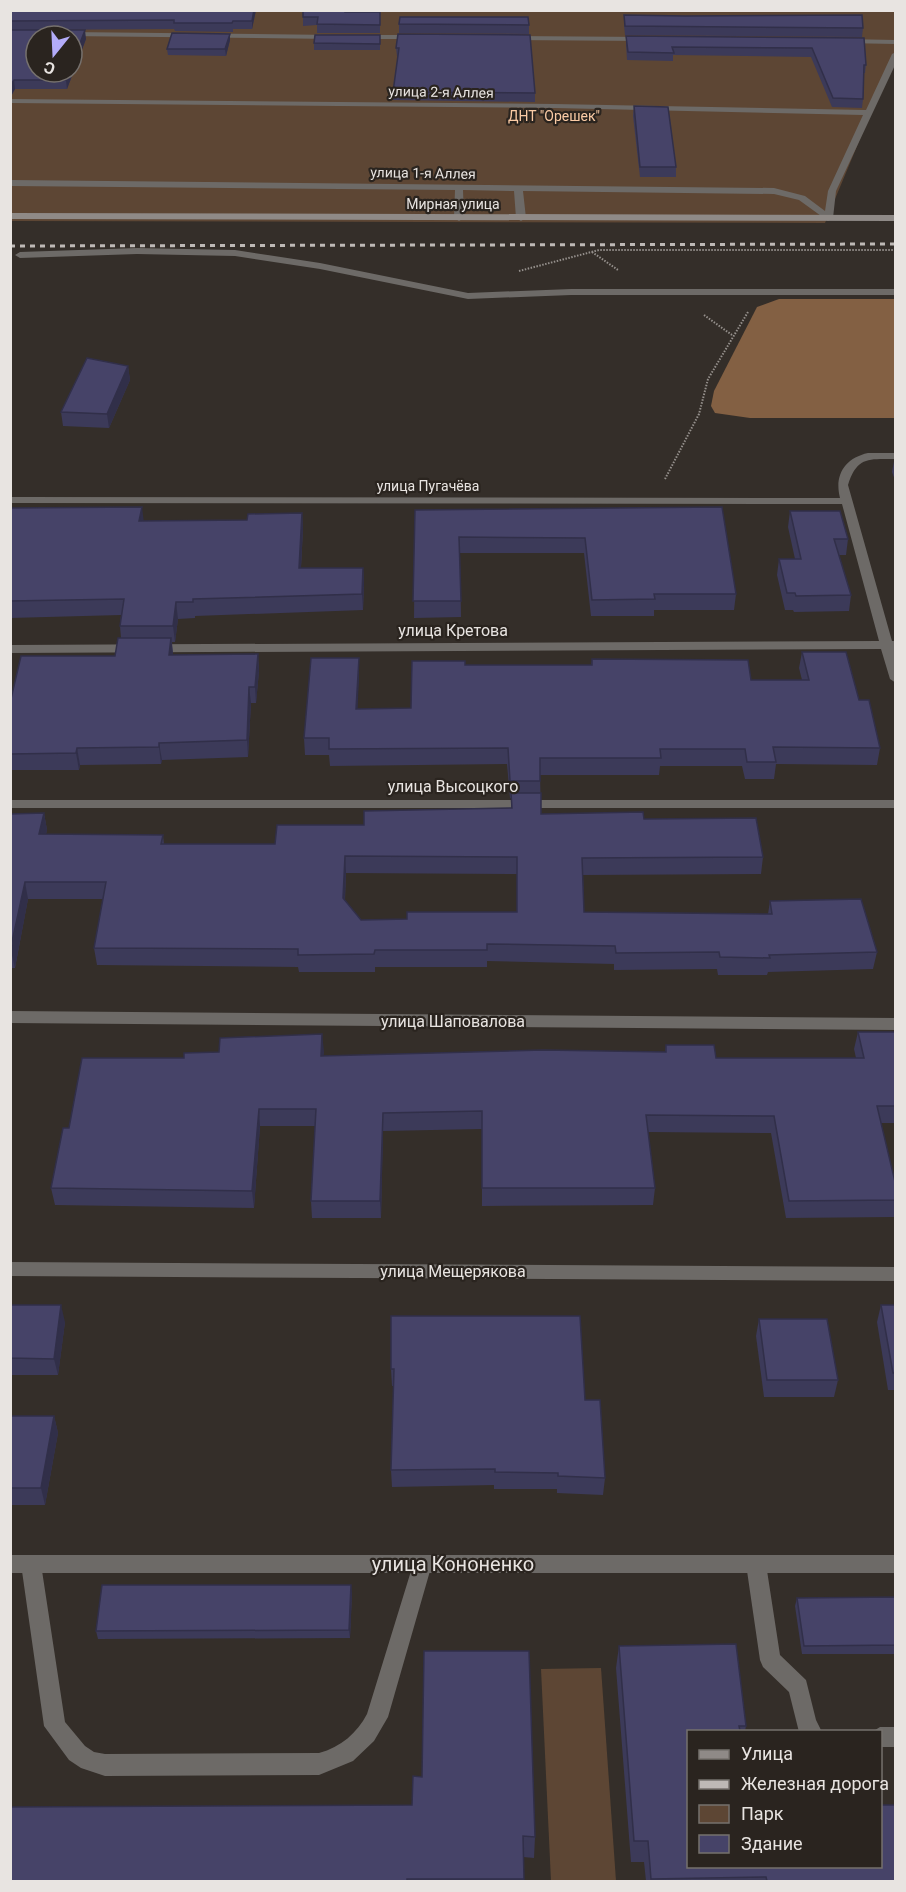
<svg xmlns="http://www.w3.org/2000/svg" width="906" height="1892" font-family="Roboto,sans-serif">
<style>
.green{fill:#5d4634;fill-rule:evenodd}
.forest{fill:#836043}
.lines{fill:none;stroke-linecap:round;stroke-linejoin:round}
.path{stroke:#95908c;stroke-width:2;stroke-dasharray:1.5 1.5;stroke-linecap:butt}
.lane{fill:#6d6a67;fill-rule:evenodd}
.street{fill:#6d6a67;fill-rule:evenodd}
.secondary{fill:#8f8a87;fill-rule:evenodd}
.rail{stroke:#beb9b6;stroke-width:3;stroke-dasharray:5 5;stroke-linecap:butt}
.wall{fill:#3c3a59;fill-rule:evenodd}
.shaded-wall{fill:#312f49}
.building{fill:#464368;stroke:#312f49;stroke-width:1.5;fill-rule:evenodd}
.labels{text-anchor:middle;stroke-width:4.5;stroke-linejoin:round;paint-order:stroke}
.far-street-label{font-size:14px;fill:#e8e4e1;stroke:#2a241f}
.far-park-label{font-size:14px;fill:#fbcba5;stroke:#2a241f}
.street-label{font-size:16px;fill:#e8e4e1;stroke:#2a241f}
.near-street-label{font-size:20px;fill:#e8e4e1;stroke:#2a241f}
</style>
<rect width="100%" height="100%" fill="#342e29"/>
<!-- green -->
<g class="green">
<path d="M11,11H895V55L825,223L11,221ZM36,36H72V72H36Z"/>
<path d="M601,1668L616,1881H551L541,1669Z"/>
</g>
<!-- forest -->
<path class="forest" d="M779,299H895V418H750L715,413L711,406L714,391L757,307Z"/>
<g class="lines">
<!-- path -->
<g class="path">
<path d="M592,252L618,270"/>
<path d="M519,271L599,250H896"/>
<path d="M704,315L732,335"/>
<path d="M665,479L699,414L708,379L748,312"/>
</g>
<!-- lane -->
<g class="lane">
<path d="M31,1555L38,1558L41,1564L65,1722L85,1746L94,1752L105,1754L319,1753C341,1747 357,1733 367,1714L415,1558L422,1555L429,1558L432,1564L388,1717L374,1741L353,1761L319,1775L105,1776L81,1768L69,1760L44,1726L21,1564L24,1558Z"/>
<path d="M756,1555L763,1558L766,1564L780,1655L806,1680L816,1720L822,1732H799L789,1692L763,1667L760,1660L746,1564L749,1558Z"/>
<path d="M880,1727H896V1747H880V1732H872Z"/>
</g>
<!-- street -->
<g class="street">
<path d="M68,32L335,35L339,37L335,39L65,36Z"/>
<path d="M362,35H419L423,37L419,39H359Z"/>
<path d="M512,36L647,37L651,39L647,41L509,40Z"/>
<path d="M845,39L896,40V44L842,43Z"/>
<path d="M896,52V63L836,191L833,218L828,221L799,200L774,194L523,191L526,218L521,221L516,218L514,191L463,190L464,218L459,221L454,218L455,190L10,186V180L774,188L805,196L825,211L828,191L863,115L554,108L10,103V99L554,104L866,110L892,54Z"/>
<path d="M137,248L235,250L320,263L468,293L571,289H896V295H571L468,299L320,269L235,256L137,254L20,258L15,255L20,252Z"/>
<path d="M868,453H896V459C869,459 857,456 848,485L892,641H896V683L890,679L881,649L10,653V645L879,641L842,504L10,503V497L840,498C834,475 845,458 868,453Z"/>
<rect x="10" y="800" width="886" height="8"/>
<path d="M10,1011L896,1018V1030L10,1023Z"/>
<path d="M10,1262L896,1267V1281L10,1276Z"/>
<rect x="10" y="1555" width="886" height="18"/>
</g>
<!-- secondary -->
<path class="secondary" d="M10,213L896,215V221L10,219Z"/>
<!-- rail -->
<path class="rail" d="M10,246L896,244"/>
</g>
<!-- wall -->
<g class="wall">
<path d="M10,10H256L252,29H233V32L175,31L174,29L21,30L86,39L67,89H15L10,98Z"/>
<path d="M303,10H348V12H380V33H317V25L303,26Z"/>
<path d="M624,15L863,28L862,37L625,35L624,25Z"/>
<path d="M399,24L529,25V34L399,33Z"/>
<path d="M398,34L535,93V102L393,100V92L398,56H397L396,48Z"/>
<path d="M380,35V50H314V43Z"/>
<path d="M626,36L864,38L866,65L865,73H864L863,99L862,108L832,107L811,57L673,55V61L627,60L626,44Z"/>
<path d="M230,40L226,56L168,55L167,49Z"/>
<path d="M634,106L676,167V177H640L633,116Z"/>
<path d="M128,366L130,380L109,428L63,426L61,412Z"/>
<path d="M896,451V483L892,472Z"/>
<path d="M722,507L736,594L734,610H654V616H591L584,553H460L461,617L414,618L415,510Z"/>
<path d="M10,508L144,521L247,520L302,513L303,529L301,568H363L364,584L363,610L195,616V618L178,619L175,642H172L173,655L258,654L259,671L256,703H251L248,757L162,760L161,764L80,765L79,770H10V703L115,656L121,638L120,626L121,615L10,618Z"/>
<path d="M790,511L848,539L846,555H839L851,595L849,611L794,612L793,610H785L777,575L779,559H795L788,527Z"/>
<path d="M802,652L859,700L880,748L877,765L776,764L774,779H745L742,766H660L659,775H540L541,814L644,819L763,857L761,874L583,875L584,912L768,914L770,901L877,952L873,969L768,972L767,975H718L717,969L614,970V964L487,961V967H375V972H299L298,967L97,965L94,948L103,899H28L15,968H10V814L44,813L47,830L46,834L163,835L164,844H275L364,825L511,808V798H510L507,764L330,766L329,755H305L304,738L359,658V674L357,709L411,708L465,665H591L592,659L751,680H802L799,668ZM346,873L517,874V912L407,919L361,920L345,900Z"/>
<path d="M858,1032H896V1123H881L896,1200V1213L894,1217L786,1218L771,1133L648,1132L655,1188L653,1205L482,1206V1129L383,1131L381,1218H312L311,1201L315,1126H260L254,1208L55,1205L51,1188L69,1128L184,1058L324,1051L323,1056L665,1052L666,1045L716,1058H856L854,1049Z"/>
<path d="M10,1305L65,1322L58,1375H10Z"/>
<path d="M881,1305H896V1390H888L877,1322Z"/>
<path d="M759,1319L838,1380L834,1397H764L756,1336Z"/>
<path d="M391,1369L585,1400L605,1478L603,1495L557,1493V1489H494V1485L392,1487L391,1470L394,1386H392Z"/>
<path d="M10,1416H54L58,1433L45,1505H10Z"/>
<path d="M352,1593L350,1638L98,1639L96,1631Z"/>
<path d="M896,1597V1654H802L795,1606L797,1598Z"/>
<path d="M619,1646L746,1726L745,1731H688V1866L896,1881H646L644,1862H631L616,1668Z"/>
<path d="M10,1807L535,1837L534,1858L523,1857L524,1881H10Z"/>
</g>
<!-- shaded-wall -->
<g class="shaded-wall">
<path d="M254,10H256L252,29V21Z"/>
<path d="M85,30L86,39L67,89L66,80L69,72H72V64Z"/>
<path d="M230,34V40L226,56L225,49Z"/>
<path d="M14,80L15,89L10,98V86Z"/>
<path d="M128,366L130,380L109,428L107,414Z"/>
<path d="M142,507L144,523L139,521Z"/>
<path d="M302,513L303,529L300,585L299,568Z"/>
<path d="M363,568L364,584L363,610L362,594Z"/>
<path d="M176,602L178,619L175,642L173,626Z"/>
<path d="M171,638L173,654L171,672L169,655Z"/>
<path d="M258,654L259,671L256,703L255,687Z"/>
<path d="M359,658V674L357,725L356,709Z"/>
<path d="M249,687L251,703L248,757L247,740Z"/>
<path d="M159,743L162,760L161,764L159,747Z"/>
<path d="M77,748L80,765L79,770L76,753Z"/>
<path d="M44,813L47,830L42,851L39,834Z"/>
<path d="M345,856L346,873L344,915L343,898Z"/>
<path d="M25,882L28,899L15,968L11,951Z"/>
<path d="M322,1034L324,1051L322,1074L321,1056Z"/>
<path d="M259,1109L260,1126L254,1208L252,1191Z"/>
<path d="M383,1113V1131L381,1218L380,1201Z"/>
<path d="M61,1305L65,1322L58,1375L54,1359Z"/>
<path d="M54,1416L58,1433L45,1505L41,1488Z"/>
<path d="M351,1585L352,1593L350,1638L349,1630Z"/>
</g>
<!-- building -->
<g class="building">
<path d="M10,10H254L252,21H233L232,23H174V20L10,21Z"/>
<path d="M303,10H345V12H380V25L317,24L318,17H303Z"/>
<path d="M624,15L685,16L862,15L863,28L625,26Z"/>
<path d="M400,17H528L529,25L399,24Z"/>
<path d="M10,30H85L72,64V36H36V72H69L66,80H14L10,86Z"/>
<path d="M172,33L230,34L225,49H167Z"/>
<path d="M398,34L530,35L535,93L393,92L399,48H396Z"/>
<path d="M315,35H380V44L314,43Z"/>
<path d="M626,36L864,38L866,65H864L863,99L833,98L812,48L672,47L674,53L628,52Z"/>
<path d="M634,106L668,107L676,167H640Z"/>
<path d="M87,358L128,366L107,414L61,412Z"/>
<path d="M142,507L139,521L247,520L248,514L302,513L299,568H363L362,594L193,599V602H176L173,626H120L124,599L10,601V508Z"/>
<path d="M722,507L736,594H654L655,599L592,600L585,538L459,537L461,601H413L415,510Z"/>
<path d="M790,511H840L848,539H834L851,595L796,596L795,593H787L779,559H801Z"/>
<path d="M118,638H171L169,655L258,654L255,687H249L247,740L159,743V747L77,748L76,753L10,754V703L21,656H115Z"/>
<path d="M802,652H846L859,700H869L880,748L773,747L776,762H747L745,749H660L661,758H540V781H510L508,748L329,749V738H304L311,658H359L356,709L411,708L412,661H465V665H592V659L748,660L751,680H809Z"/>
<path d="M511,793H541V814L643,812L644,819L756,818L763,857L582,858L584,912L772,914L770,901L861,899L877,952L769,955L770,958L720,957L719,952L616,953L615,946L487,944V950H375L374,954L298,955V949L94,948L106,882H25L10,951V814L44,813L39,834L163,835L161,844H275L277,825H364V811L512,808ZM345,856L517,857V912H407V919L361,920L343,898Z"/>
<path d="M858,1032H896V1106H877L896,1186V1200L789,1201L774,1116L646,1115L655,1188H482V1111L383,1113L380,1201H311L316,1109H259L252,1191L51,1188L63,1128H69L82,1058H184V1053L219,1052L220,1038L322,1034L321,1056L543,1050L666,1052V1045H714L716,1058H864Z"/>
<path d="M10,1305H61L54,1359L10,1358Z"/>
<path d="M881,1305H896V1373H893Z"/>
<path d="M391,1316H580L585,1400H600L605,1478L558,1476V1473L495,1472V1469L391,1470L394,1369H391Z"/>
<path d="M759,1319H827L838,1380H767Z"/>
<path d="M10,1416H54L41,1488H10Z"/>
<path d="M102,1585H351L349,1630L96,1631Z"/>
<path d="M896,1597V1645L804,1646L797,1598Z"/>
<path d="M736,1644L746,1726H739L740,1731H688V1866H880V1805H896V1881H767L766,1877L651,1879L648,1841H634L619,1646Z"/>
<path d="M424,1651H529L535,1837L523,1836L524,1879H407V1881H10V1807L412,1805L413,1776L422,1777Z"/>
</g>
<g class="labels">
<!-- far-street labels -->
<g class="far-street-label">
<text transform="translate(441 92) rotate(1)" y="5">улица 2-я Аллея</text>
<text transform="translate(423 173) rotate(1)" y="5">улица 1-я Аллея</text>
<text x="453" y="209">Мирная улица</text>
<text x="428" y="491">улица Пугачёва</text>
</g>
<!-- far-park labels -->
<g class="far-park-label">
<text x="554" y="121">ДНТ "Орешек"</text>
</g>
<!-- street labels -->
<g class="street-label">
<text x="453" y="636">улица Кретова</text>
<text x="453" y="792">улица Высоцкого</text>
<text x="453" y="1027">улица Шаповалова</text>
<text x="453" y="1277">улица Мещерякова</text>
</g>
<!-- near-street labels -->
<g class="near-street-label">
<text x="453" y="1571">улица Кононенко</text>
</g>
</g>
<!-- border -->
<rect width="906" height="1892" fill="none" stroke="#e8e4e1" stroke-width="24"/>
<!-- legend -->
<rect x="687" y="1730" width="195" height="138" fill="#2a241f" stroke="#76716d" stroke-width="1.5"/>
<rect x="699" y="1750" width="30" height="9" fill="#8f8a87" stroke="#76716d" stroke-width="1.5"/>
<text x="741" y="1760" font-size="18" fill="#e8e4e1">Улица</text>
<rect x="699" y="1780" width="30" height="9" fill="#beb9b6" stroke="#76716d" stroke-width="1.5"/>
<text x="741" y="1790" font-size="18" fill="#e8e4e1">Железная дорога</text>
<rect x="699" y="1805" width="30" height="18" fill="#5d4634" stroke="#76716d" stroke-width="1.5"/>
<text x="741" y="1820" font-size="18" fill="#e8e4e1">Парк</text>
<rect x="699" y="1835" width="30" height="18" fill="#464368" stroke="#76716d" stroke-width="1.5"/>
<text x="741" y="1850" font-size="18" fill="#e8e4e1">Здание</text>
<!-- north arrow -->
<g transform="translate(54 54) rotate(198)"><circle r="28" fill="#2a241f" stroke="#76716d" stroke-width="1.5"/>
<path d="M0-4.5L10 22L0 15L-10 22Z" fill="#b3acf9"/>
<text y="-9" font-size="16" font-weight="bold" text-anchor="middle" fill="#e8e4e1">С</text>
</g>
</svg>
